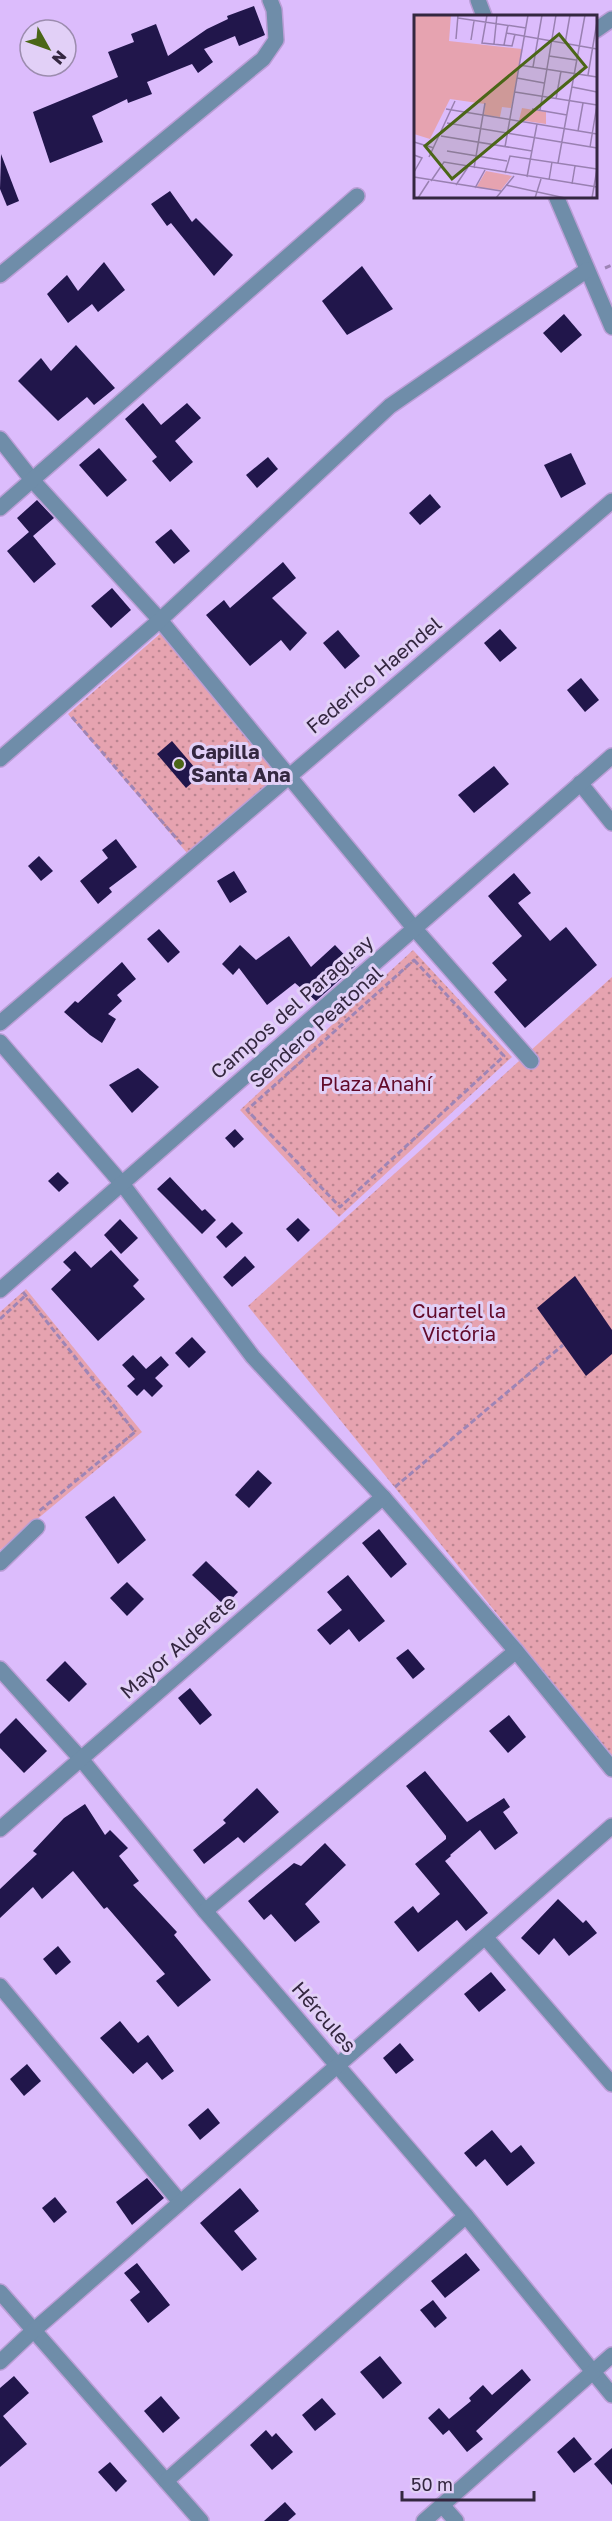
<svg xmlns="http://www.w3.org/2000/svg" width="612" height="2521" font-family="'Golos Text',sans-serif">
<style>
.park{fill:url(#park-dots)}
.building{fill:#21164b}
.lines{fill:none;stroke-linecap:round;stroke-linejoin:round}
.street-casing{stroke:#ba9ed6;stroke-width:18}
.path{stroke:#9e85b6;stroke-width:3;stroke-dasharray:6 3;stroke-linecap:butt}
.street{stroke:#6f8da9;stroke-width:15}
.poi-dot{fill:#4b6617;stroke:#e2d0f7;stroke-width:2}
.labels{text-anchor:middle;stroke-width:6;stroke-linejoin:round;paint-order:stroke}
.street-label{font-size:20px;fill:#342740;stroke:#e2d0f7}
.poi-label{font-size:20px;font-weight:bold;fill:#342740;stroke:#e2d0f7;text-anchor:start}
.park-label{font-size:20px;fill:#620a2a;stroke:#e2d0f7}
.inset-road{fill:none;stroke:#9980b1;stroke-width:1.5}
.view{fill:#4b6617;fill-opacity:0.15;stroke:#4b6617;stroke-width:3}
.inset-edge{fill:none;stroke:#342740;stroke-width:3}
</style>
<defs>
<pattern id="park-dots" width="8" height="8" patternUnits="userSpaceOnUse" patternTransform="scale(1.5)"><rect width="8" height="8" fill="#e6a3b0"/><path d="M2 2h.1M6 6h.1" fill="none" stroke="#bb8591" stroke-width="1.8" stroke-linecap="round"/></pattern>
</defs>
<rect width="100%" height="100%" fill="#dcbcfc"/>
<!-- park -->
<g class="park">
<path d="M161,633L280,775L187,853L68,714Z"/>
<path d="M413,950L512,1057L339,1217L240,1110Z"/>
<path d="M612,977V1756L248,1306Z"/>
<path d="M26,1289L142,1432L0,1550V1312Z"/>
</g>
<!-- building -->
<g class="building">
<path d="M254,6L265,35L239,46L235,36L204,49L213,62L198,73L192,64L147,82L152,94L128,103L127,99L92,116L103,142L50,163L33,112L118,77L108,52L134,42L131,34L156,24L168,56L207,29L228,19L227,16Z"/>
<path d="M1,154L19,201L7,206L0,189Z"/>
<path d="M170,191L192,222L196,218L233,255L214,276L171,223L167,226L151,204Z"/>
<path d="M104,262L125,290L98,312L92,304L68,323L47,294L67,275L78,291Z"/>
<path d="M362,266L393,309L347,335L322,301Z"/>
<path d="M564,314L582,335L561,353L543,333Z"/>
<path d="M76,345L115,388L94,405L87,397L58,421L18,381L41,358L51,371Z"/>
<path d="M143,403L161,425L187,403L201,418L175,441L193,462L170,482L152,461L157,457L125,419Z"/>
<path d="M99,448L127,480L107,497L79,465Z"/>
<path d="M571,453L586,484L561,498L544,465Z"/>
<path d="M268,457L278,469L257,488L246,475Z"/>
<path d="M430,494L441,507L420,525L409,513Z"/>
<path d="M37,500L54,518L33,536L56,564L34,583L7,551L29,532L17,518Z"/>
<path d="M171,529L190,551L174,564L155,542Z"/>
<path d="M283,562L296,578L272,598L307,633L290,651L281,640L250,666L206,615L224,600L230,608Z"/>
<path d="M112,588L131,610L111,628L91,606Z"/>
<path d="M500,629L517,648L500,662L484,643Z"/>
<path d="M338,630L360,656L345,669L323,643Z"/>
<path d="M581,678L599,700L585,712L567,690Z"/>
<path d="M172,741L201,775L186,788L157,754Z"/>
<path d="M494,766L509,784L474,813L458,795Z"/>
<path d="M116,839L137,867L109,888L112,892L98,904L80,881L108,858L102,850Z"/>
<path d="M39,856L53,871L41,881L28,866Z"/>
<path d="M234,871L247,892L230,903L217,881Z"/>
<path d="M514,873L531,893L518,903L550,941L566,927L597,965L525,1028L494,992L507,980L492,963L522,936L488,896Z"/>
<path d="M159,929L180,952L168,963L147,939Z"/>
<path d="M289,936L311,967L335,945L355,966L316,1001L295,983L267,1005L239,968L233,975L222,964L240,945L256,960Z"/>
<path d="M122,962L136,979L117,995L122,1001L108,1014L116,1019L102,1043L90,1035L64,1012L75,1001L78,1003Z"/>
<path d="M138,1068L159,1087L132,1113L109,1085Z"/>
<path d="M235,1129L244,1139L234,1148L225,1138Z"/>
<path d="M58,1172L69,1183L59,1192L48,1181Z"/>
<path d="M170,1177L202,1211L205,1209L216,1220L202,1234L157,1189Z"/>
<path d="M298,1218L310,1230L298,1242L286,1229Z"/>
<path d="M120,1219L138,1238L121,1254L104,1235Z"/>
<path d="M232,1222L243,1233L226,1248L216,1237Z"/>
<path d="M111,1250L139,1280L133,1286L145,1299L98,1341L51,1289L71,1270L63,1262L75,1251L91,1268Z"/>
<path d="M245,1256L255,1267L232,1287L223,1277Z"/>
<path d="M575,1276L612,1330V1354L586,1376L537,1308Z"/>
<path d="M192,1337L206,1352L189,1368L175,1353Z"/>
<path d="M133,1355L146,1369L161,1356L169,1365L155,1378L163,1386L152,1397L144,1389L137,1396L127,1386L135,1379L122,1365Z"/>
<path d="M258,1470L272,1483L249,1508L235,1495Z"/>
<path d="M114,1496L146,1540L118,1564L85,1517Z"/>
<path d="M379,1529L407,1564L391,1578L362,1543Z"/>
<path d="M206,1561L238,1592L225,1606L192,1575Z"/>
<path d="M348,1575L385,1621L359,1642L349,1629L330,1645L317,1630L342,1610L327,1592Z"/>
<path d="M127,1582L144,1599L127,1616L110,1598Z"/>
<path d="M408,1649L425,1669L413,1679L396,1658Z"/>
<path d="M65,1661L87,1684L69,1702L46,1680Z"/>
<path d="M190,1688L212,1715L200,1725L178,1698Z"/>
<path d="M509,1715L526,1737L508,1753L489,1731Z"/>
<path d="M16,1718L47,1751L24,1773L0,1748V1734Z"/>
<path d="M425,1771L467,1822L504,1798L510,1807L503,1812L518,1833L495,1850L480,1830L450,1855L451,1856L445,1861L488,1913L466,1931L457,1920L418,1952L394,1922L413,1906L418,1913L440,1894L415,1864L446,1839V1836L406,1786Z"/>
<path d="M257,1788L279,1812L244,1843L238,1837L204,1864L193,1850L226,1823L223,1820Z"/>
<path d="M85,1804L105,1835L110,1830L128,1848L119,1856L139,1881L133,1885L177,1932L174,1935L211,1980L178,2007L156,1981L165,1974L107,1907L104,1909L73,1871L42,1899L33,1887L0,1918V1889L37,1854L33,1851L64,1818Z"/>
<path d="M325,1843L346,1865L305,1904L320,1922L295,1942L271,1914L264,1920L248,1901L294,1863L301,1866Z"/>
<path d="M558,1899L583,1923L586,1920L597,1933L569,1956L554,1938L539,1955L521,1938Z"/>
<path d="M58,1946L71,1962L56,1975L43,1959Z"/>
<path d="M491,1972L506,1990L479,2012L464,1994Z"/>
<path d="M120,2021L138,2043L148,2035L174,2071L162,2080L147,2062L133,2074L100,2038Z"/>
<path d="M400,2043L414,2060L396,2074L383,2058Z"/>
<path d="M27,2064L41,2081L24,2096L10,2079Z"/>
<path d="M208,2108L220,2123L200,2140L188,2125Z"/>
<path d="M492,2130L511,2153L521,2145L535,2163L507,2186L485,2159L476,2167L464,2153Z"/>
<path d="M147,2178L164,2198L132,2225L116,2202Z"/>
<path d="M240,2188L259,2211L234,2231L257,2259L242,2271L200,2223Z"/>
<path d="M55,2197L67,2212L54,2223L42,2208Z"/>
<path d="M466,2253L480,2270L445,2298L431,2281Z"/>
<path d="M137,2263L170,2305L148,2323L130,2300L140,2292L124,2273Z"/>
<path d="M433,2300L447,2318L435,2328L420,2310Z"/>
<path d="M380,2356L402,2383L383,2399L360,2372Z"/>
<path d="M522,2369L531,2380L476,2431L483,2439L467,2452L449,2430L443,2435L428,2418L439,2408L449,2419L471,2401L469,2398L483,2385L492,2395Z"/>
<path d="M14,2376L29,2393L3,2416L27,2444L0,2467V2388Z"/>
<path d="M161,2396L180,2418L163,2433L144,2411Z"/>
<path d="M322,2398L336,2414L315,2431L302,2415Z"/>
<path d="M266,2430L272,2437L276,2433L293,2452L272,2470L250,2445Z"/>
<path d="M574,2437L592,2459L574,2473L557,2452Z"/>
<path d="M612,2448V2485L594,2464Z"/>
<path d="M110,2462L127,2481L116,2492L98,2472Z"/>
<path d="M285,2502L296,2514L288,2521H264Z"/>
</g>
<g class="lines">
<defs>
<g id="street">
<path d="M478,0L484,16"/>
<path d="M596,30L612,19"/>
<path d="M556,196L612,327"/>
<path d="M0,275L263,59L276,40L274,10L270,0"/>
<path d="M0,439L33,481L160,620L414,928L531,1061"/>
<path d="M0,508L357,196"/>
<path d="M0,759L160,620L390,406L587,270"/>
<path d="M580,783L612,823"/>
<path d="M0,1023L612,501"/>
<path d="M0,1042L123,1185L253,1357L383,1497L516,1651L612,1769"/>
<path d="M0,1290L612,756"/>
<path d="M0,1563L37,1527"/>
<path d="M0,1669L81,1759L205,1911L466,2216L612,2395"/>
<path d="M0,1829L383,1497"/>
<path d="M205,1911L516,1651"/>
<path d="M486,1938L612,2084"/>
<path d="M0,1986L180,2202"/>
<path d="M0,2292L201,2521"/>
<path d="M0,2362L33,2331L612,1826"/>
<path d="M166,2481L466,2216"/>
<path d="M442,2505L456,2521"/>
<path d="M424,2521L612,2355"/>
</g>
</defs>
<!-- street casing -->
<use href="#street" class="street-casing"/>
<!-- path -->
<g class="path">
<path d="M605,268L612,265"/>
<path d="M72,717L183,846"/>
<path d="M414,960L504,1056L340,1207L247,1110Z"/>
<path d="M23,1292L135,1432L38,1512"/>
<path d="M0,1319L25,1296"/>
<path d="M395,1487L563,1345"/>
</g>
<!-- street -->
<use href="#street" class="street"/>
</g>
<!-- markers -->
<circle class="poi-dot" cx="179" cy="764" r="6"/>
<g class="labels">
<!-- street labels -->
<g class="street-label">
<text transform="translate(374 675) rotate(-40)" y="7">Federico Haendel</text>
<text transform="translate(292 1007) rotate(-41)" y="7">Campos del Paraguay</text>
<text transform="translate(316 1027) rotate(-42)" y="7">Sendero Peatonal</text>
<text transform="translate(178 1647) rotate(-41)" y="7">Mayor Alderete</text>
<text transform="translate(324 2017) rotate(49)" y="7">Hércules</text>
</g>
<!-- poi labels -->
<g class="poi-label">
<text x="191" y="759">Capilla<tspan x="191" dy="23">Santa Ana</tspan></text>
</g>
<!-- park labels -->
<g class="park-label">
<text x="376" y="1091">Plaza Anahí</text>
<text x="459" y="1318">Cuartel la<tspan x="459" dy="23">Victória</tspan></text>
</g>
</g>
<!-- overview -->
<g transform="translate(414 15)">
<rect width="183" height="183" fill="#dcbcfc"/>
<path d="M0,0H37L35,26L108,34L97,93L88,92L86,102L70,100L71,89L36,84L16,124L0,119ZM108,93L132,97V109L105,105ZM72,156L98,161L87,175L62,173Z" fill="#e6a3b0"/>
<path class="inset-road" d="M73,0L68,28L98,31L101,19M44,3L112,13M92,18L183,34M42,24L44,0M57,25L60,6M80,29L83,0M151,29L156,0M90,30L94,10M135,41L162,45M105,50L183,62M119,52L128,0M174,60L183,7M103,63L130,68M158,72L183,77M101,77L183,90M142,84L147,56M32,94L183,119M118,94L153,100M126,95L142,0M33,108L183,133M164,116L169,88M27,121L118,136M0,127L20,133M91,132L114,0M176,132L183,90M33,136L93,146M0,140L8,143L0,157M15,142L41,86M144,148L171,0M60,153L71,88M91,158L96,141L183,154M0,162L87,176M113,162L123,109M135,165L138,147M17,166L30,147L183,172M158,169L161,151M42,170L54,152M92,170L151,183M61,173L71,155M4,183L15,166M82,183L100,161M121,183L127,164M178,183L183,154"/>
<path class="view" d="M145,19L172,52L38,164L11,131Z"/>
<rect width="183" height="183" class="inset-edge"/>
</g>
<!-- north arrow -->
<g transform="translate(48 48) rotate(130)"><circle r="28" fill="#e2d0f7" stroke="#9c8cae" stroke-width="1.5"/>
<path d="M0-4.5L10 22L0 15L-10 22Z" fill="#4b6617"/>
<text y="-9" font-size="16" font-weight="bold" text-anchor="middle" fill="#342740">N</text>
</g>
<!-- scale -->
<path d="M402 2491v9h132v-9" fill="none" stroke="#342740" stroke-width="3"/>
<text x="411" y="2491" font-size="18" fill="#342740" stroke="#e2d0f7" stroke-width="4.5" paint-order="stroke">50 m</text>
</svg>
